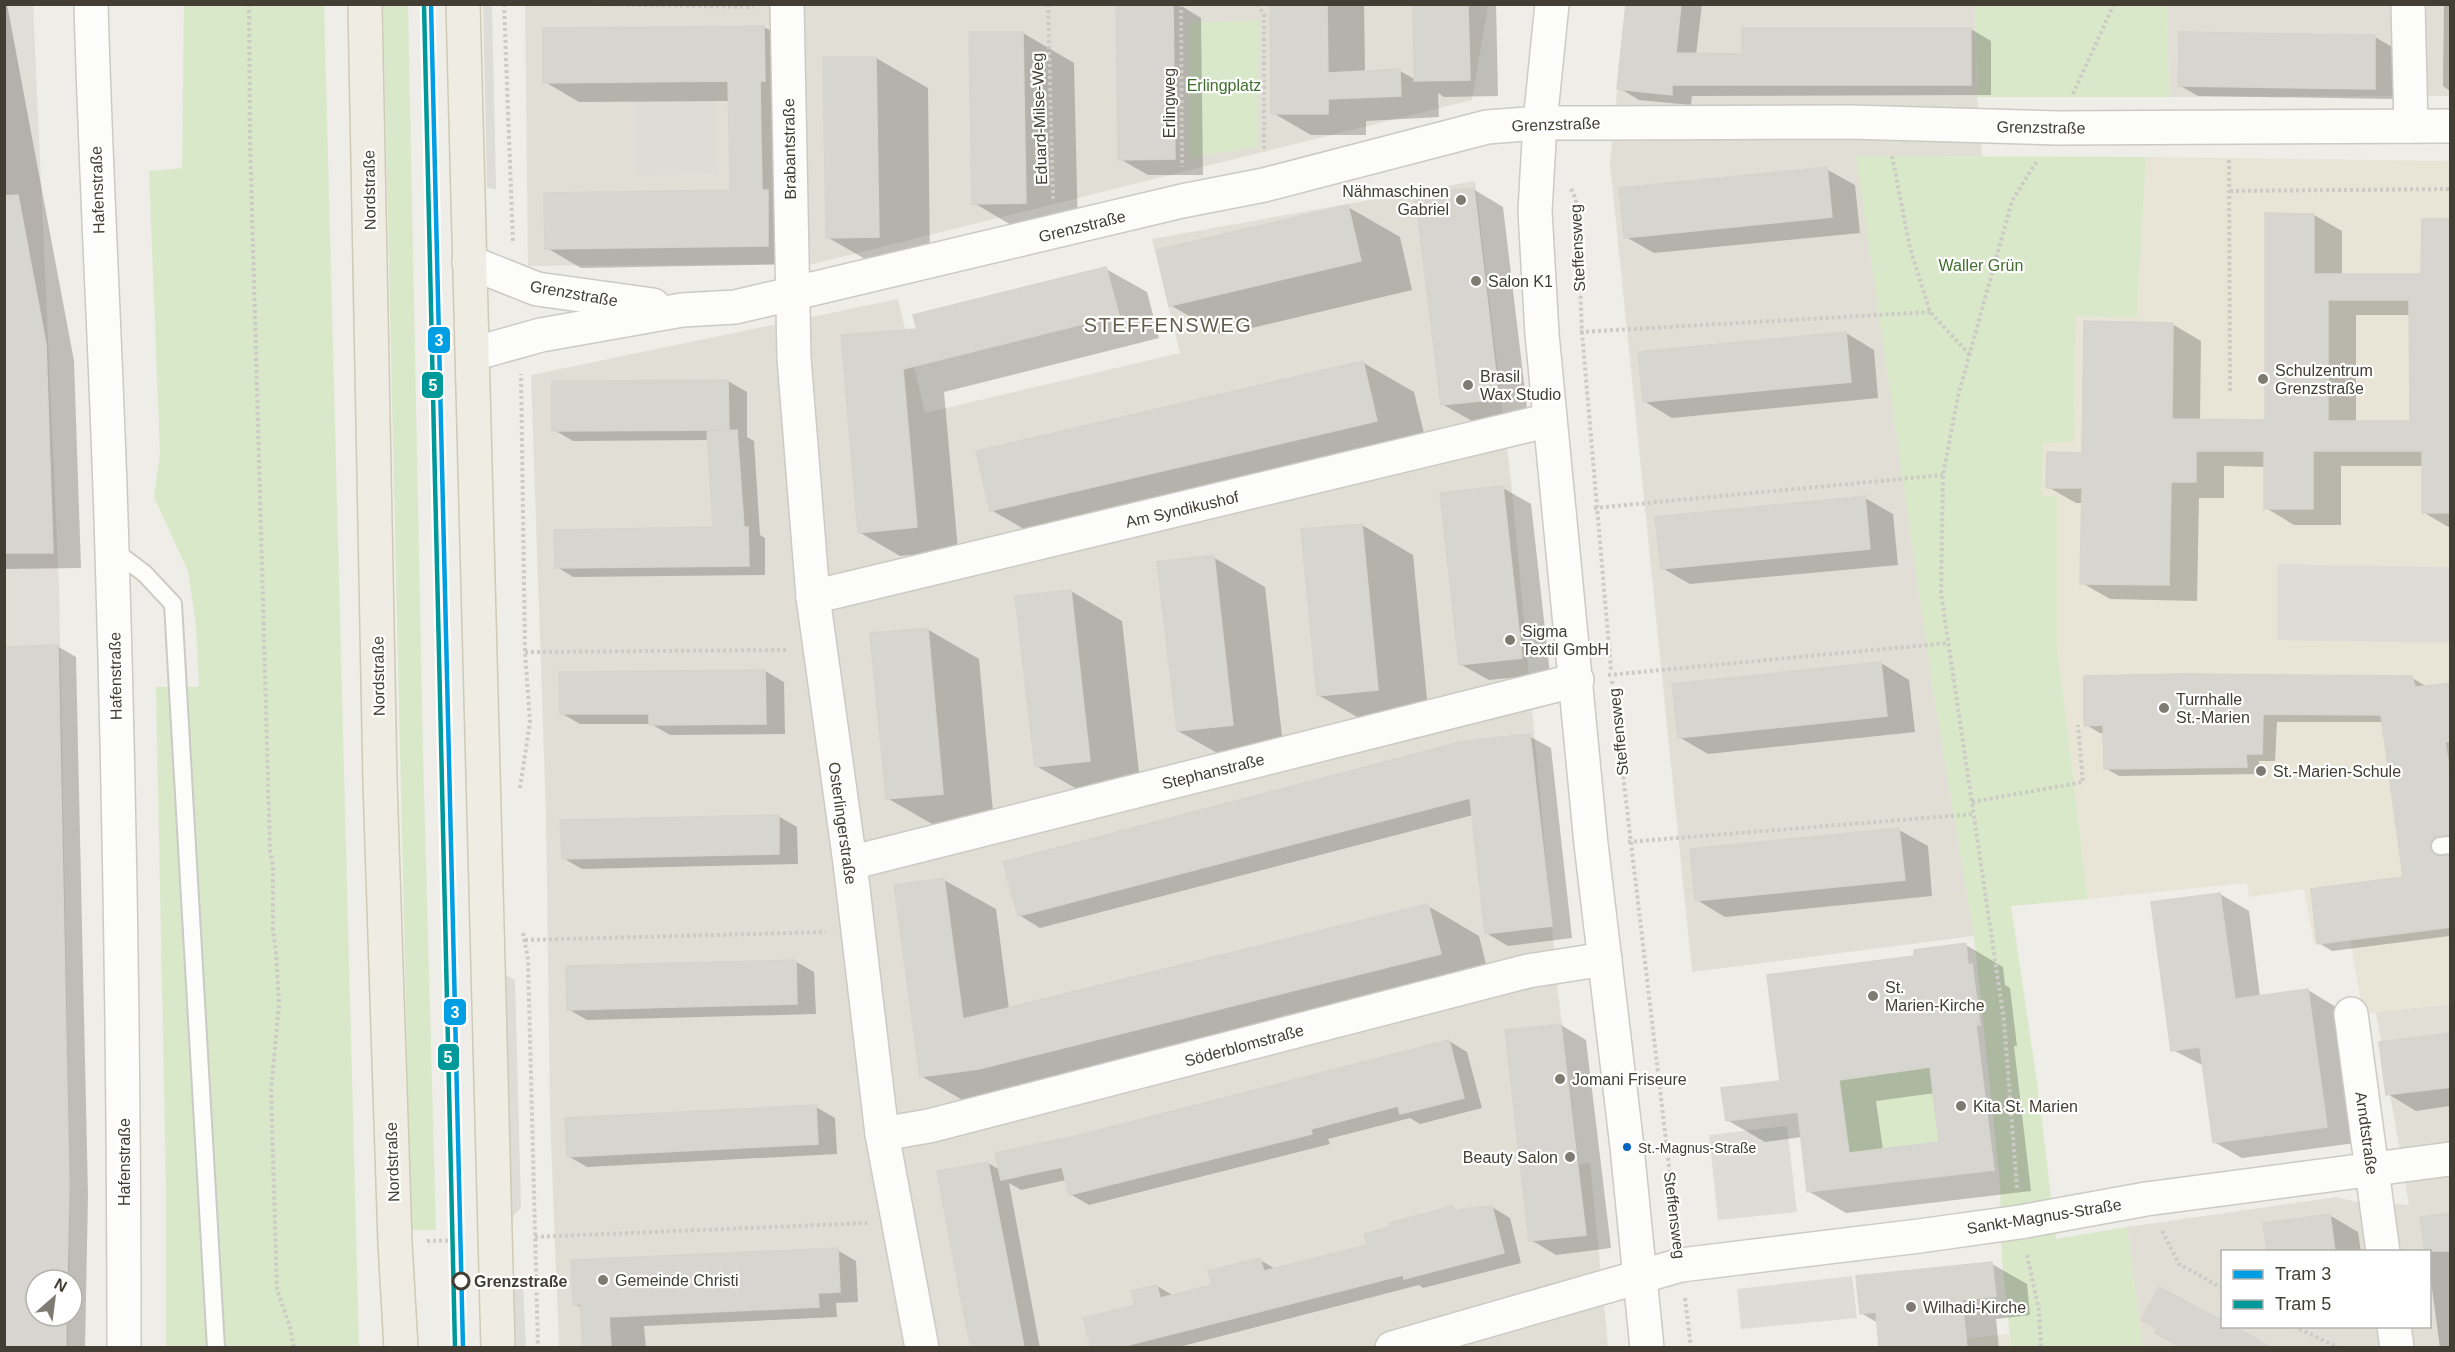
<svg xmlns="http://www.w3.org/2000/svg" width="2455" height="1352" font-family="Arial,sans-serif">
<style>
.residential{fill:#e1dfd5;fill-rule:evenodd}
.industrial{fill:#e1ded8}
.education{fill:#e8e5d7}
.green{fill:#d8e8c8}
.parking{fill:#dddcd7}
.shadow{fill:#0003;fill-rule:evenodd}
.building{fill:#d7d5cf;stroke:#d6d4cd;stroke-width:1.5;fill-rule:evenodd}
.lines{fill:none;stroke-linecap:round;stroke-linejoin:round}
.service-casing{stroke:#cccac5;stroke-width:20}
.minor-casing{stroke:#cccac5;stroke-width:36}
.primary-casing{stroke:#cfcab6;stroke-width:36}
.path{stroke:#cccbc6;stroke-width:4;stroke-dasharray:3 3;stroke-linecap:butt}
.service{stroke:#fcfcfb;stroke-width:16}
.minor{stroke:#fcfcfb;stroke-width:33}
.primary{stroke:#efede3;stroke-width:33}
.tram-1-casing{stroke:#fff;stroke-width:9}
.tram-2-casing{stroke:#fff;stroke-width:9}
.tram-1{stroke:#009fe3;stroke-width:4.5}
.tram-2{stroke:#099;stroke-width:4.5}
.poi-dot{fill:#7e7b73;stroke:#fff;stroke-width:2}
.bus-dot{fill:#0065bd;stroke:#fff;stroke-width:2}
.stop-dot{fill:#fff;stroke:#423e34;stroke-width:3}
.labels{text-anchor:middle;stroke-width:4.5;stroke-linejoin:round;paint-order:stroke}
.bus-label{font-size:14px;fill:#423e34;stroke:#fff;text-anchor:start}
.park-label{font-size:16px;fill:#3f6f2d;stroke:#fff}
.street-label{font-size:16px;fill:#423e34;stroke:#fff}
.poi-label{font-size:16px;fill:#423e34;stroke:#fff;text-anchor:start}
.stop-label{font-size:16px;font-weight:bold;fill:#423e34;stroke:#fff;text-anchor:start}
.quarter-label{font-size:20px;letter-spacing:1.5px;fill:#645d4c;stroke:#fff}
.line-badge{stroke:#fff;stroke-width:2}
.badge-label{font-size:16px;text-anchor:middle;font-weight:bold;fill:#fff}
</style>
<rect width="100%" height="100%" fill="#eeede7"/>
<!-- residential -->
<g class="residential">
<path d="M525,5H1488L1472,100L813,264L528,266Z"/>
<path d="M1626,5H1975L1977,97L1982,156H1857L1935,702L1974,936L1692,972L1610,163Z"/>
<path d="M2167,5H2450V96L2169,97Z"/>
<path d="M1475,181L1511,480L1558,992L1579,1164L1590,1163L1608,1347H559L550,1114L546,815L531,375L898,299L925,413L1180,353L1152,239Z"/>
<path d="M2450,1004V1347H2143L2127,1227L2337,1197L2352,1201L2409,1205L2376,1012ZM2222,1252H2430V1326H2222Z"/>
</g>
<!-- industrial -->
<path class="industrial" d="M33,4L59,585L70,1183L69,1280H36V1316H68V1347L5,1348L4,5Z"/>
<!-- education -->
<g class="education">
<path d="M2146,157L2450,161V1004L2363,1014L2350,939L2314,943L2304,889L2249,897L2247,883L2088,899L2057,644V496H2042L2043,442L2074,441L2076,316H2137Z"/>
<path d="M2009,1334L2011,1347L1887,1348V1347Z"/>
</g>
<!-- green -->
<g class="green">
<path d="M184,5H324L359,1347H166V1187L156,687H199L196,625L188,571L154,497L160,453L149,171L182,168Z"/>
<path d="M383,5H408L423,756L436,1230H411Z"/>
<path d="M1975,5H2167L2169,97H1977Z"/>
<path d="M1259,21L1257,147L1190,157V23Z"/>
<path d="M1856,156L2146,157L2137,317L2076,316L2074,442L2043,443L2042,496H2057V644L2088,899L2011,906L2038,1089L2056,1239L2127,1227L2143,1347H2011L2002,1260L2000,1183L1974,936L1935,702Z"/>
<path d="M1930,1067L1939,1141L1849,1153L1839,1080Z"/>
</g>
<!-- parking -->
<g class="parking">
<path d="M483,5H492L496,189L487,188Z"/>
<path d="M714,99L717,173L637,176L634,101Z"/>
<path d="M2277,564L2450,567V643L2277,640Z"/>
<path d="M506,975L515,980L521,1208L511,1218Z"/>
<path d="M1787,1126L1797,1212L1718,1220L1709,1135Z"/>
<path d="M512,1272L523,1285L526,1347H516Z"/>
<path d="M1852,1276L1857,1318L1741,1329L1737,1289Z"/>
</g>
<!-- shadow -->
<g class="shadow">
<path d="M4,4H7L74,361L81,568L4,569Z"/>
<path d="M1118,4H1178L1201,18L1203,175H1148L1120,159Z"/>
<path d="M1271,4H1364L1365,72L1400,71L1416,80L1414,4H1496L1498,96L1444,97L1438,93L1439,117L1366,121V135H1311L1273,113Z"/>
<path d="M1628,4H1702L1696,55H1743L1971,29L1991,41V95L1692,96L1691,105L1639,100L1619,88Z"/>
<path d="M2444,4H2450V91L2443,86Z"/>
<path d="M764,27L798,47L802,264L581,268L547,248L731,192L730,101L579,102L545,82Z"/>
<path d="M1023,33L1074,63L1078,232L1025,233L974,203Z"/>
<path d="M2375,37L2394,48L2393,99L2198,96L2179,85Z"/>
<path d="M876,58L928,88L930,266L879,267L827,237L824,59Z"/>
<path d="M1826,169L1855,185L1860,233L1654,253L1626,237Z"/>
<path d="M1473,189L1503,207L1528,416L1472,421L1442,404Z"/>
<path d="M1348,207L1400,237L1412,290L1222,335L1170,305Z"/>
<path d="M2314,215L2342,231V275L2423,276L2450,220V528L2423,512V466H2341V525H2294L2266,508V467L2224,466V498H2199L2197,601L2110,599L2082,583L2083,503H2076L2048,487L2084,454L2172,324L2201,341L2200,420L2266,421ZM2356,315H2411V423H2356Z"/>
<path d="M1106,269L1147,292L1159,338L944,392L958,550L900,556L859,532L842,336L919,330Z"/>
<path d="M1846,333L1874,350L1878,398L1672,418L1644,401Z"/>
<path d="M1362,362L1414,392L1428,450L1043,540L991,510Z"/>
<path d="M728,381L747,392V437L754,441L760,535L765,538V575L573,577L557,567L715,528L709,440L573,441L554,430Z"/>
<path d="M1503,488L1531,504L1550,674L1489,680L1460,664Z"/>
<path d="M1865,498L1893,514L1898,565L1690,584L1662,568Z"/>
<path d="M1362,525L1413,555L1429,719L1370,724L1318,695Z"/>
<path d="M1213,557L1265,587L1284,754L1230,760L1178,731Z"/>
<path d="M1071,591L1122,621L1141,790L1088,795L1036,766Z"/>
<path d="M927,629L979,659L994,823L939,828L887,798Z"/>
<path d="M57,646L76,657L88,1195L85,1348H4V649ZM36,1280H72V1316H36Z"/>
<path d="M1881,663L1909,680L1915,732L1708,754L1679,737Z"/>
<path d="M765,671L784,682L785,734L670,735L651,724H580L561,713Z"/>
<path d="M2412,678L2426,686L2450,684V845L2444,849L2443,857H2450V936L2332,951L2319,943L2405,879L2384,722H2277L2275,761H2259L2260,774L2119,776L2105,768V733H2100L2086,725Z"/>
<path d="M1529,736L1551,748L1572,938L1508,946L1486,933L1473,815L1040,928L1019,915Z"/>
<path d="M778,816L797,827L798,864L582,869L563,858Z"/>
<path d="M1899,830L1928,846L1932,896L1725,917L1697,900Z"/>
<path d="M944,880L996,909L1009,1009L1428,906L1479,936L1491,984L973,1106L921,1076Z"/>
<path d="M2220,894L2249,911L2260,997L2308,990L2336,1007L2355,1143L2242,1158L2214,1142L2204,1066L2173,1050L2153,903Z"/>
<path d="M1966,945L2003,967L2005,985L2010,988L2017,1046H2014L2031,1191L1846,1213L1808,1191L1802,1137L1765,1142L1727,1120L1782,1082ZM1935,1093L1941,1143L1883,1150L1876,1101Z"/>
<path d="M795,961L814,972L816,1014L587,1020L568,1009Z"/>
<path d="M1561,1025L1586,1040L1611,1248L1556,1255L1531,1240Z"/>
<path d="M2450,1034V1106L2416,1111L2388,1094Z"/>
<path d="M1449,1041L1467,1052L1482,1108L1420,1124L1410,1118L1328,1139L1330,1144L1089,1205L1070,1194L1066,1180L1021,1190L1009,1183L1040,1348H972L969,1328L988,1163L1000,1170L1077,1137Z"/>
<path d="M816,1107L835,1118L837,1154L587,1167L568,1156Z"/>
<path d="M1492,1207L1510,1218L1521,1263L1423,1288L1419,1285L1175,1348H1092L1084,1319L1136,1306L1157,1286L1174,1296L1214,1286L1260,1260L1277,1270L1369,1246L1452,1208L1458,1211Z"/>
<path d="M2450,1214V1348H2440L2430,1274V1252H2426L2422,1218Z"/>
<path d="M2329,1215L2358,1232L2361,1252H2268L2264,1224Z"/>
<path d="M837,1250L856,1261L858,1302L836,1303L837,1317L644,1326L646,1348H584L581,1308L575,1304Z"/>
<path d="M1992,1264L2027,1284L2030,1315L1996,1319L1999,1348H1881L1878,1323L1861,1313Z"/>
<path d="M2222,1326H2229L2268,1348H2183L2157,1333Z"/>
</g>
<!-- building -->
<g class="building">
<path d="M1116,4H1173L1175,159L1118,160Z"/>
<path d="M1270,4H1327L1328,73L1400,69L1401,96L1328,99V114H1271Z"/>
<path d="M1413,4H1468L1470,80L1414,81Z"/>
<path d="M1626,4H1681L1676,53L1742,54V28H1971V85H1672V95L1617,89Z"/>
<path d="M764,26L765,81H760L761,139L762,190H768V246L545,249L544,193L730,190L728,81L543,83V28Z"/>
<path d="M969,32H1023L1026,203L972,204Z"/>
<path d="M2179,32L2375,35V89L2178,86Z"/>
<path d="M823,57H876L879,237L826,238Z"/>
<path d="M1827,167L1832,217L1624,238L1619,188Z"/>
<path d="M1474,188L1499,399L1441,405L1415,194Z"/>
<path d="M18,195L46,344L53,553H4V196Z"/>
<path d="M1348,205L1361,261L1169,306L1156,250Z"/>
<path d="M2265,213L2314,214V274H2421L2422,219H2451V513H2422V451H2313V509H2264V451H2196V482H2171L2169,585L2080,584L2082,488H2046L2047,452L2082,453L2084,321L2173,323L2172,419L2265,420ZM2328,300H2409L2410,421H2328Z"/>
<path d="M1106,267L1119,315L903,369L917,527L858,533L841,335L917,329L913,315Z"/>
<path d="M1846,332L1851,382L1643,402L1638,352Z"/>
<path d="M1363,361L1377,421L990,511L976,451Z"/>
<path d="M728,380L729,430L552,431V381Z"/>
<path d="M737,430L744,527H748L749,566L555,568L554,530L713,527L707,432Z"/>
<path d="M1503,486L1522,658L1459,665L1440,493Z"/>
<path d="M1865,496L1870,549L1661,569L1655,517Z"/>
<path d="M1362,524L1378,690L1317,696L1301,529Z"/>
<path d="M1214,555L1233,725L1177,731L1157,562Z"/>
<path d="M1071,590L1090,761L1035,767L1015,596Z"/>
<path d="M928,628L943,794L886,799L870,633Z"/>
<path d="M58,645L69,1184L67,1280H36V1316H66V1347H4V647Z"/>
<path d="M1881,662L1887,716L1678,738L1672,684Z"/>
<path d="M765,670L766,724L649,725V714H560L559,672Z"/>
<path d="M2181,674L2412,676L2415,687L2451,683V741L2445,742L2451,780V835L2434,837L2430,846L2436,856L2451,855V927L2317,944L2311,889L2403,877L2381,715L2263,714L2262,754H2246L2247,767L2104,769L2103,725L2084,726V676Z"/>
<path d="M1530,734L1552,926L1485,934L1470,798L1018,916L1003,862L1464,741Z"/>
<path d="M779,815V854L562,859L560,820Z"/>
<path d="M1899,828L1905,880L1695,901L1690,849Z"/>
<path d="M944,878L963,1019L1428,904L1441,954L979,1069L920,1077L894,885Z"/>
<path d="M2220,893L2235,999L2308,989L2327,1127L2213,1143L2200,1047L2171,1051L2151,902Z"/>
<path d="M1966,943L1968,965L1972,964L1980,1025H1976L1994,1170L1807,1192L1798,1112L1726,1121L1721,1088L1780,1081L1767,975L1914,956V950ZM1930,1067L1939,1142L1849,1153L1839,1080Z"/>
<path d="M796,960L797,1004L567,1010L566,966Z"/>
<path d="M1561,1024L1586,1235L1529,1241L1505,1030Z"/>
<path d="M2451,1033V1087L2386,1095L2379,1042Z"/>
<path d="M1449,1040L1464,1098L1400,1114L1398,1106L1311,1129L1312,1134L1069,1195L1062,1167L1001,1180L995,1153L1076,1136Z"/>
<path d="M816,1105L818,1144L567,1157L565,1118Z"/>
<path d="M988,1162L1004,1243L1024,1347H971L960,1294L937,1171Z"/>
<path d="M1453,1206L1454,1210L1492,1206L1504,1253L1404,1279L1403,1275L1121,1347H1091L1083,1318L1135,1305L1131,1291L1157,1285L1160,1298L1212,1285L1208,1271L1260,1258L1264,1271L1367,1245L1364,1234L1390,1227L1389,1223Z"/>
<path d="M2451,1213V1251H2425L2420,1217Z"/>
<path d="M2330,1214L2335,1251H2267L2263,1223Z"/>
<path d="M838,1248L840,1292L818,1293L819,1307L609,1317L611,1347H583L580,1304L573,1305L571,1260Z"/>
<path d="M1992,1262L1996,1296L1962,1300L1967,1347H1879L1876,1312L1860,1314L1856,1276Z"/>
<path d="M2159,1287L2223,1321V1326H2233L2271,1347H2181L2155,1333L2158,1329L2141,1320Z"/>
</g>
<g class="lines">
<defs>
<g id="service">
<path d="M112,549L145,574L173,604L216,1348"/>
<path d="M2440,846L2450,845"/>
</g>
<g id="minor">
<path d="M91,4C96,187 107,369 112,551C120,816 124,1082 124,1348"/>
<path d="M787,4L794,358L813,597L850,863L882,1134L922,1348"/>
<path d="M1552,4L1540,123L1535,211L1542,334L1591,844L1627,1147L1647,1348"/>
<path d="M2408,4L2411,126"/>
<path d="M469,262L537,289L653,305"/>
<path d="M473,354L541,335L682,310L735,307L791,294L1182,201L1264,185L1487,127L1540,123H1604L1850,122L2057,128L2450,126"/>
<path d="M813,597L1550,420"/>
<path d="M850,863L1577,680"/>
<path d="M2351,1014L2383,1252"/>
<path d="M882,1134L929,1126L1528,971L1605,959"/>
<path d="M2394,1326L2397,1348"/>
<path d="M1392,1348L1681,1265L1919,1236L2020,1222L2146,1199L2450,1159"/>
</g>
<g id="primary">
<path d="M365,4L380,782L395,1243L401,1348"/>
<path d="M463,4L498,1348"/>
</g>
</defs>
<!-- service casing -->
<use href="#service" class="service-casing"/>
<!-- minor casing -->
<use href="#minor" class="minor-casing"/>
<!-- primary casing -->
<use href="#primary" class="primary-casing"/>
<!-- path -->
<g class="path">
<path d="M249,4L250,139L270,852L273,865V930L276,952L279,1004L271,1091L277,1289L290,1327L294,1348"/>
<path d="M504,4L513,244"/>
<path d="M590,4L753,7"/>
<path d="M1048,4L1053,199"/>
<path d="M1181,4L1182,167"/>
<path d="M1257,4L1264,14V152"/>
<path d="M2073,94L2114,4"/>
<path d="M1892,156L1910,248L1930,312L1970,355"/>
<path d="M2229,160L2230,391"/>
<path d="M1571,189L1576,199L1582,332L1611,670"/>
<path d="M2230,191L2450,189"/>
<path d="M1580,332L1930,312"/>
<path d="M1594,508L1943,475"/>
<path d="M525,652L788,650"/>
<path d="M1608,675L1948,643"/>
<path d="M1612,681L1677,1234"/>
<path d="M520,788L530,722L525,652L521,374"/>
<path d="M1972,802L2083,782L2078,725"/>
<path d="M1628,842L1974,814"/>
<path d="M523,933L528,959L538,1348"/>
<path d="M525,940L826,932"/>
<path d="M2017,1188L2004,1021L1941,593L1943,475L1958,396L2012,201L2037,161"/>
<path d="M2162,1231L2179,1264L2222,1288"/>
<path d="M535,1237L867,1223"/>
<path d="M427,1241L462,1240"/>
<path d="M2027,1255L2039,1310L2041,1348"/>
<path d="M1685,1298L1691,1348"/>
<path d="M2294,1326L2339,1348"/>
</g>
<!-- service -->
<use href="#service" class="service"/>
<!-- minor -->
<use href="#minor" class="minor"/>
<!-- primary -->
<use href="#primary" class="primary"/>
<defs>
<path id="tram-1" d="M431,4L463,1348"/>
<path id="tram-2" d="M424,4L455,1348"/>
</defs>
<!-- tram-1 casing -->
<use href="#tram-1" class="tram-1-casing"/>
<!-- tram-2 casing -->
<use href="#tram-2" class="tram-2-casing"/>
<!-- tram-1 -->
<use href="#tram-1" class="tram-1"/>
<!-- tram-2 -->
<use href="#tram-2" class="tram-2"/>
</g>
<!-- markers -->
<g class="poi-dot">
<circle cx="1461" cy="200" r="6"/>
<circle cx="1476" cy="281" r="6"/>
<circle cx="2263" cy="379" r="6"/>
<circle cx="1468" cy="385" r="6"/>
<circle cx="1510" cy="640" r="6"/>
<circle cx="2164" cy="708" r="6"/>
<circle cx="2261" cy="771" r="6"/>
<circle cx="1873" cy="996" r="6"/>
<circle cx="1560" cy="1079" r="6"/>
<circle cx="1961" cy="1106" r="6"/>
<circle cx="1570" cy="1157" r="6"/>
<circle cx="603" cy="1280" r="6"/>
<circle cx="1911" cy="1307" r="6"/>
</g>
<circle class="bus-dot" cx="1627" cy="1147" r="5"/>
<circle class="stop-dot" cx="461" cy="1281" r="8"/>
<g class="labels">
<!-- bus labels -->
<g class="bus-label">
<text x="1638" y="1153">St.-Magnus-Straße</text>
</g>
<!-- park labels -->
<g class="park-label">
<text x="1224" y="91">Erlingplatz</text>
<text x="1981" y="271">Waller Grün</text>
</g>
<!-- street labels -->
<g class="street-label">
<text transform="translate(1169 103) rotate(-90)" y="6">Erlingweg</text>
<text transform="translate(1039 119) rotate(-92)" y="6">Eduard-Milse-Weg</text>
<text transform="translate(1556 124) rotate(-2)" y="6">Grenzstraße</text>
<text transform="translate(2041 127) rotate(1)" y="6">Grenzstraße</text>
<text transform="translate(789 149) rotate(-91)" y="6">Brabantstraße</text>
<text transform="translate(97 190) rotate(-92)" y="6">Hafenstraße</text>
<text transform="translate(369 190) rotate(-91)" y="6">Nordstraße</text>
<text transform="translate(1082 226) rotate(-14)" y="6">Grenzstraße</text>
<text transform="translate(1577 248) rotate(-93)" y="6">Steffensweg</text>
<text transform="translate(574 293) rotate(10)" y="6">Grenzstraße</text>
<text transform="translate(1182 509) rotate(-13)" y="6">Am Syndikushof</text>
<text transform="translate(115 676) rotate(-91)" y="6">Hafenstraße</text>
<text transform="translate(378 676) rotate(-91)" y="6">Nordstraße</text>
<text transform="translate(1618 732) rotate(-96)" y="6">Steffensweg</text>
<text transform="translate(1213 771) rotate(-14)" y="6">Stephanstraße</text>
<text transform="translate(843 823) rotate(82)" y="6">Osterlingerstraße</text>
<text transform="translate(1244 1045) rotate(-15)" y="6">Söderblomstraße</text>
<text transform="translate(2367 1133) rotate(82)" y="6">Arndtstraße</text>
<text transform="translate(124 1162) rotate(-90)" y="6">Hafenstraße</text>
<text transform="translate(392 1162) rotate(-92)" y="6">Nordstraße</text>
<text transform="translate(1675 1215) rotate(83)" y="6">Steffensweg</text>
<text transform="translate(2044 1216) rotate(-9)" y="6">Sankt-Magnus-Straße</text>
</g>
<!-- poi labels -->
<g class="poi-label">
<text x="1449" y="197" text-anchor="end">Nähmaschinen<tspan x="1449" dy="18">Gabriel</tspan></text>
<text x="1488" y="287">Salon K1</text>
<text x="2275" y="376">Schulzentrum<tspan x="2275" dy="18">Grenzstraße</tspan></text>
<text x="1480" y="382">Brasil<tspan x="1480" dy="18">Wax Studio</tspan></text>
<text x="1522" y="637">Sigma<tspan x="1522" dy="18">Textil GmbH</tspan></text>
<text x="2176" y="705">Turnhalle<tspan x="2176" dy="18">St.-Marien</tspan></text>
<text x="2273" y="777">St.-Marien-Schule</text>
<text x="1885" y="993">St.<tspan x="1885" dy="18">Marien-Kirche</tspan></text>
<text x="1572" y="1085">Jomani Friseure</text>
<text x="1973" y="1112">Kita St. Marien</text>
<text x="1558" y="1163" text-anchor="end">Beauty Salon</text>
<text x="615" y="1286">Gemeinde Christi</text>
<text x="1923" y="1313">Wilhadi-Kirche</text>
</g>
<!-- stop labels -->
<g class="stop-label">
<text x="474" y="1287">Grenzstraße</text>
</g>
<!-- quarter labels -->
<g class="quarter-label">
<text x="1168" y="332">STEFFENSWEG</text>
</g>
</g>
<g class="line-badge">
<rect x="427" y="326" width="24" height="28" rx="6" fill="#009fe3"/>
<rect x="421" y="371" width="23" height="28" rx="6" fill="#099"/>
<rect x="443" y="998" width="24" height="28" rx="6" fill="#009fe3"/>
<rect x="437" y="1043" width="23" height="28" rx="6" fill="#099"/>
</g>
<g class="badge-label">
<text x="439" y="346">3</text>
<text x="433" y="391">5</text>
<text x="455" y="1018">3</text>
<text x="448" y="1063">5</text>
</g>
<!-- border -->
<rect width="2455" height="1352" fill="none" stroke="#423e34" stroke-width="12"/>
<!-- legend -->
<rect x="2221" y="1250" width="210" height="78" fill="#ffffff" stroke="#b3b2ae" stroke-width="1.5"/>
<rect x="2233" y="1270" width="30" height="9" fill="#009fe3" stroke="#b3b2ae" stroke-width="1.5"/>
<text x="2275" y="1280" font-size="18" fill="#423e34">Tram 3</text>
<rect x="2233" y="1300" width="30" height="9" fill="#009999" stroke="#b3b2ae" stroke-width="1.5"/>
<text x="2275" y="1310" font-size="18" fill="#423e34">Tram 5</text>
<!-- north arrow -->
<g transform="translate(54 1298) rotate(28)"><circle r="28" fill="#ffffff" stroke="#b3b2ae" stroke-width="1.5"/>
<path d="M0-4.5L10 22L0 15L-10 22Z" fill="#7e7b73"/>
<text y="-9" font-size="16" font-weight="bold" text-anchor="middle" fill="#423e34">N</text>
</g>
</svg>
